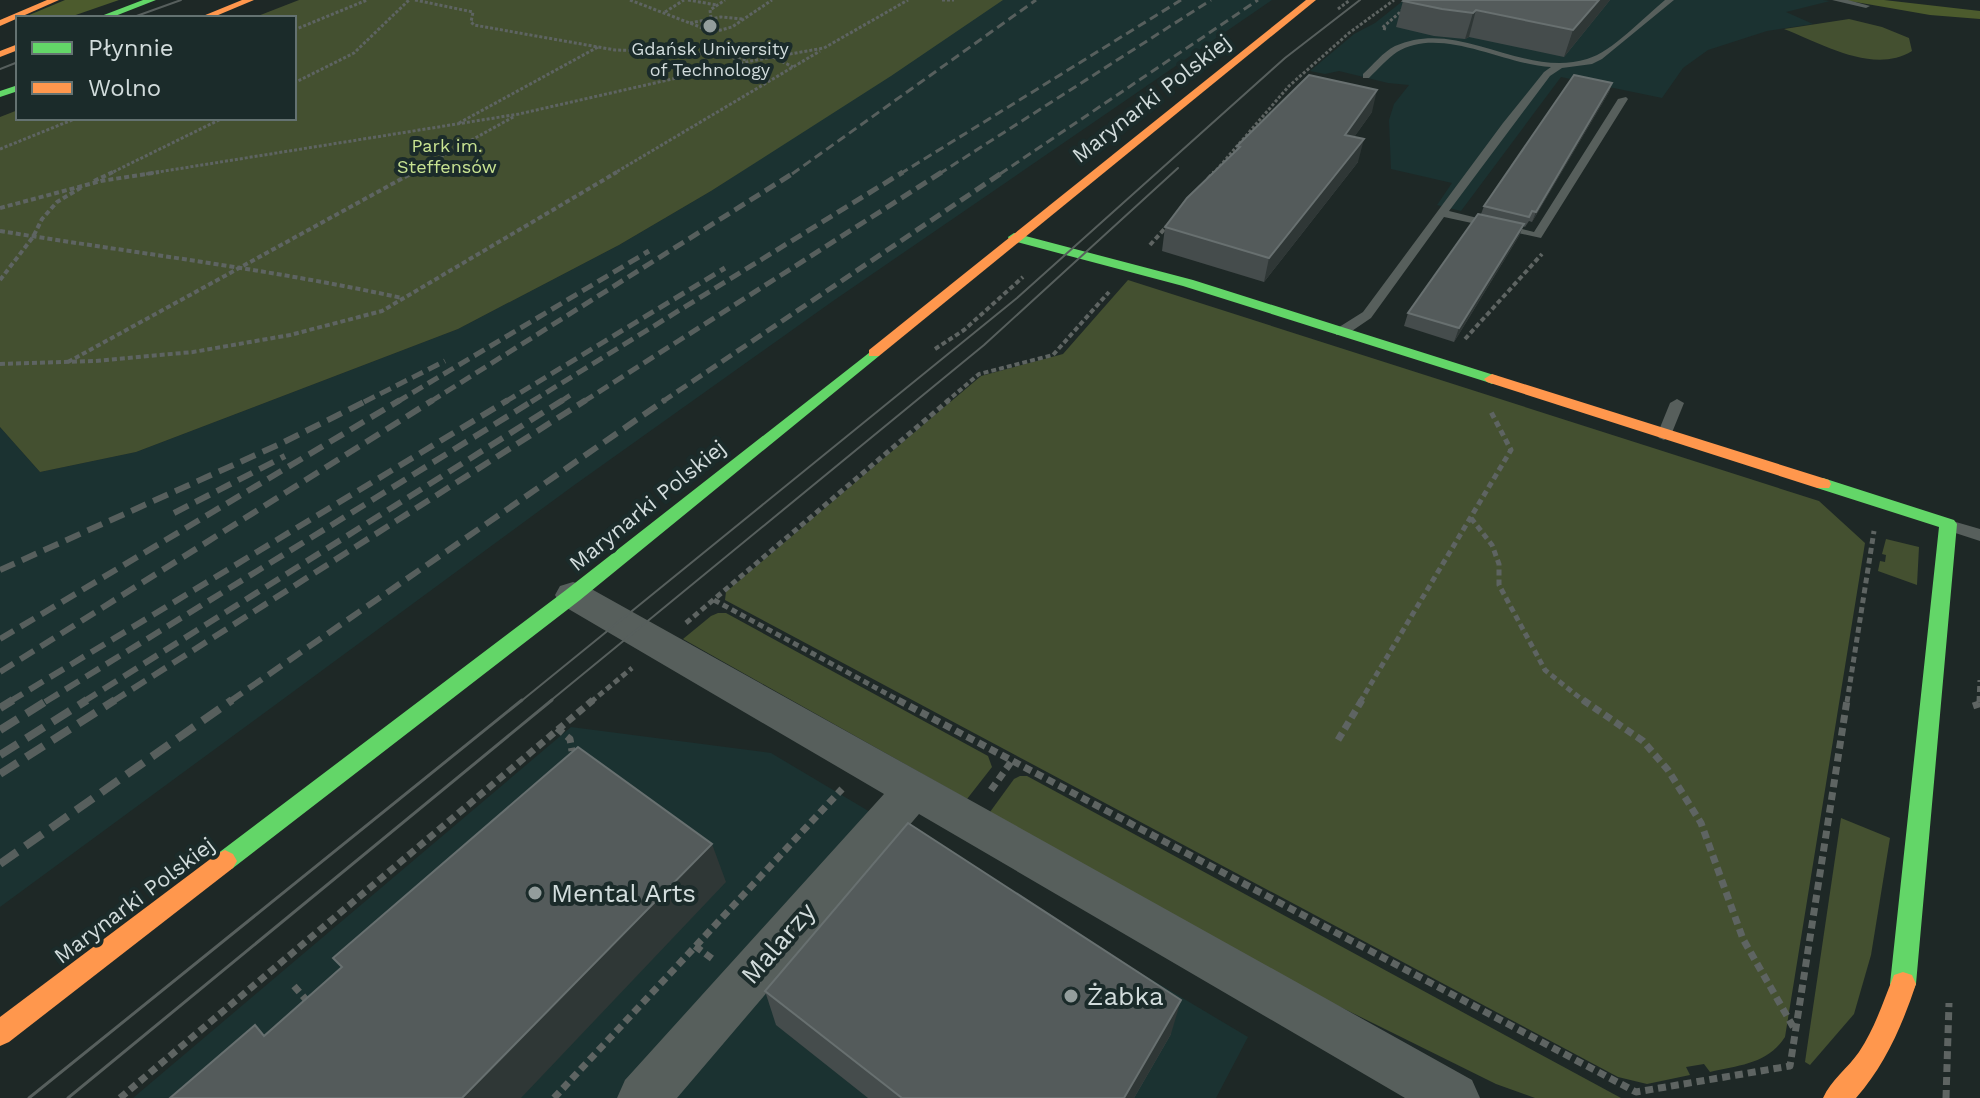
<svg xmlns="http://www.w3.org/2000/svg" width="1980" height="1098" font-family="'Work Sans',sans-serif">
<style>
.built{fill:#1b3231}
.green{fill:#445030}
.forest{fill:#4c5b2d}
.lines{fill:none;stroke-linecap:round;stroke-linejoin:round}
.path-far3{stroke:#5e6462;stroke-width:3;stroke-dasharray:3 2;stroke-linecap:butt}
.path-far2{stroke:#5e6462;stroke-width:4;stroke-dasharray:5 3;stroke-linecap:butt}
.path-far1{stroke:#5e6462;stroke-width:5;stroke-dasharray:6 4;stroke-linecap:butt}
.path{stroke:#5e6462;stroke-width:7;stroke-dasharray:8 5;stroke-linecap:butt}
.lane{fill:#575f5c;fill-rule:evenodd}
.street{fill:#575f5c;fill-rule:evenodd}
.fast{fill:#63d668;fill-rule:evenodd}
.slow{fill:#ff974d;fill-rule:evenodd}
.tram-far1{stroke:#575f5d;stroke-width:2}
.tram{stroke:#575f5d;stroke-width:3}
.rail-far3{stroke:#575f5d;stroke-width:3;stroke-dasharray:9 5;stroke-linecap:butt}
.rail-far2{stroke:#575f5d;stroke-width:5;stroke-dasharray:12 6;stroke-linecap:butt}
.rail-far1{stroke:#575f5d;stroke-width:6;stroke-dasharray:16 8;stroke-linecap:butt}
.rail{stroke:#575f5d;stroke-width:8;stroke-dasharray:21 10;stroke-linecap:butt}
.wall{fill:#454c4c}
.shaded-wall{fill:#2f3736}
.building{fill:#545b5b;stroke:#687070;stroke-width:2}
.poi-dot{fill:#939d9c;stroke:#1b2b2a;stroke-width:3}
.labels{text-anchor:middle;stroke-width:8;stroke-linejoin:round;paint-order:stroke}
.far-poi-label{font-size:18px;fill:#d2dcdc;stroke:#1b2b2a}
.far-park-label{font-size:18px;fill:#c8e392;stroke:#1b2b2a}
.street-label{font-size:22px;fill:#d2dcdc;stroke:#1b2b2a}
.near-poi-label{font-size:26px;fill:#d2dcdc;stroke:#1b2b2a;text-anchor:start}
.near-street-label{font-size:26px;fill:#d2dcdc;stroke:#1b2b2a}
</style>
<rect width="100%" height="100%" fill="#1e2826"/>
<!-- built -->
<g class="built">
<path d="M1002,0H1272L833,301L573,486L0,907V427L40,472L136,452L458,329L619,245L711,191Z"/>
<path d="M1404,0H1823L1830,1L1786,12L1813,24L1767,31L1708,50L1683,68L1662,98L1561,77L1461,211L1437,205L1452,183L1391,169L1389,120L1394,104L1409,85L1388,83L1339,71L1325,74L1310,71L1354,34L1375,23Z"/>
<path d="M571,727L771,753L1248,1037L1216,1098H133Z"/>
</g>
<!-- green -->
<g class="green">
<path d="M299,0H1003L891,76L711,191L619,245L458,329L136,452L40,472L0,427V117L18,110V118H294V18H253Z"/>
<path d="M1849,19L1882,27L1909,38L1912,51C1873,75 1821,43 1784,29Z"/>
<path d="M1128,280L1819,501L1865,543L1785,1037C1768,1064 1740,1065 1710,1072L1704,1064L1686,1067L1690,1075L1647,1084L1618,1077L725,600L726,592L981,376L1063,354Z"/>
<path d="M1886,539L1919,547L1917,585L1878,571L1880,561L1885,562L1886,555L1882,554Z"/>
<path d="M718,613H726L988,756L992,767L967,799L683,639L711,616Z"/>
<path d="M1020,776H1027L1621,1098H1535L1496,1084L1294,984L990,812L1014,779Z"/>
<path d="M1841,818L1890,838L1871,955L1854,1014L1810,1065L1805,1062Z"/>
</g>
<!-- forest -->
<g class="forest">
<path d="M65,0H119L67,18H22Z"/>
<path d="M1844,0H1884L1980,11V19L1930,15Z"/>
</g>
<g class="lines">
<!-- path-far3 -->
<g class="path-far3">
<path d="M415,0L473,12L471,22L474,25L615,50L685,52L748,60"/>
<path d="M630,0L713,32L732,27L772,0"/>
<path d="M688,0L717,5"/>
<path d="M942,0H954"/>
<path d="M1338,9L1350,0"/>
<path d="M665,12L684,0"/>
<path d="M711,18L710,10L725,0"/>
<path d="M690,23L721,17L743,19"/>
<path d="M1386,29L1382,28L1414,0"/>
<path d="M294,30L367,0"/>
<path d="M773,57L793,67"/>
<path d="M294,83L354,53L409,0"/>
<path d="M459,123L598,47"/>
<path d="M0,149L77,118"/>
<path d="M109,174L223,118"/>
<path d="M146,174L519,114L751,61L824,48L908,0"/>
<path d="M410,174L515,116"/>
<path d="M613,174L820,51"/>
<path d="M1213,174L1289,86L1349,33L1394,0"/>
</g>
<!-- path-far2 -->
<g class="path-far2">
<path d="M1208,179L1214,172"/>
<path d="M94,181L113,172"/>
<path d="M0,208L101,181L159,172"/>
<path d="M0,231C134,253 270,269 402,298"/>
<path d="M1150,245L1167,226"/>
<path d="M0,280L33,237L42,219L57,202L82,187"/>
<path d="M1465,339L1542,254"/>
<path d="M935,349L964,330L1023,277"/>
<path d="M68,362L414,172"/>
<path d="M0,364L95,361L193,352L290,335L382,311L617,172"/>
<path d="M946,402L979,374L1053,355L1109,292"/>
</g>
<!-- path-far1 -->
<g class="path-far1">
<path d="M1471,518L1492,545L1499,564V585L1545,670L1585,702"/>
<path d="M714,600L902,702"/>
<path d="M686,623L949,400"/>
<path d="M591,702L632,668"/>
<path d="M1360,702L1511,450L1490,410"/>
<path d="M1847,702L1874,531"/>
<path d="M1979,702L1980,680"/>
</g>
<!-- path -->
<g class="path">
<path d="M898,700L1636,1092L1790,1066L1847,700"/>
<path d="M1583,700L1643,741L1668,770L1701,823L1743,939L1795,1030"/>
<path d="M1973,706L1979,704V700"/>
<path d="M557,728L570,739L572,751"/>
<path d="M1338,740L1362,700"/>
<path d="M991,790L1011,762"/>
<path d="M695,946L714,960"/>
<path d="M294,986L309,1003"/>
<path d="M120,1098L593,700"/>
<path d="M554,1098L842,789"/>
<path d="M1946,1098L1949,1003"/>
</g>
<!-- lane -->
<g class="lane">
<path d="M1665,0H1674L1602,59L1592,64L1562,68L1550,76L1449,211L1534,232L1618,99L1626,97L1628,99L1541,238L1444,217L1371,318L1346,335H1336V329L1363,312L1503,123L1544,72L1551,67C1505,65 1440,25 1397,52C1387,59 1378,69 1369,78H1363V74C1373,65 1383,52 1395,46C1459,17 1523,79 1587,59C1612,52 1644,17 1665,0Z"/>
<path d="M1832,0H1848L1870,6L1866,8Z"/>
<path d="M1677,399L1684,403L1671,435L1664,440L1659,438L1657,435L1670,403Z"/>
<path d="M1949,520L1980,529V541L1943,529L1941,525L1943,521Z"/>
</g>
<!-- street -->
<path class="street" d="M573,582L586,586L1472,1080L1480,1098H1405L919,814L677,1098H617L625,1080L884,794L560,604L555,595L560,586Z"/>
<!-- fast -->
<g class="fast">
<path d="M143,0H156L110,18H96Z"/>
<path d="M18,85V91L0,97V91Z"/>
<path d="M1014,233L1193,280L1497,376L1500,379L1492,384L1487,382L1183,286L1009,240L1008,237Z"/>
<path d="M874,349L879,350V356L580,600L233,868L225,872L217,868L213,861L217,854L566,590Z"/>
<path d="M1823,478L1954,520L1957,524L1916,984L1912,993L1903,996L1894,993L1890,984L1939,527L1817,488L1815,484L1817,480Z"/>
</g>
<!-- slow -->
<g class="slow">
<path d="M47,0H59L0,26V20Z"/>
<path d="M242,0H254L211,18H198Z"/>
<path d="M1306,0H1316L879,356H869V350Z"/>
<path d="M18,44V50L0,57V51Z"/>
<path d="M1492,374L1829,480L1831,484L1829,488H1817L1487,382L1484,379Z"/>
<path d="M225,850L233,854L237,861L233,868L9,1042L0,1046V1017L217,854Z"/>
<path d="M1903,972L1912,975L1916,984C1902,1026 1885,1065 1856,1098H1823C1831,1080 1848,1068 1859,1052C1875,1028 1883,1002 1894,975Z"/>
</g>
<!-- tram-far1 -->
<g class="tram-far1">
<path d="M131,18L181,0"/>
<path d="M0,69L18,62"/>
<path d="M520,702L1017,298L1285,58L1360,0"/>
<path d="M549,702L984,345L1178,168"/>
</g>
<!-- tram -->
<g class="tram">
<path d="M29,1098L522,700"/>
<path d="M68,1098L552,700"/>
</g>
<!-- rail-far3 -->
<g class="rail-far3">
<path d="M792,174L1036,0"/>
<path d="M900,174L1181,0"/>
<path d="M939,174L1211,0"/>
<path d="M1000,174L1258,0"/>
</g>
<!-- rail-far2 -->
<g class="rail-far2">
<path d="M364,402L445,361"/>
<path d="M397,402L649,251"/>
<path d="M430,402L795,172"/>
<path d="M505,402L725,268"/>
<path d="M531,402L903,172"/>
<path d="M560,402L572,394"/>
<path d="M583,402L942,172"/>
<path d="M662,402L1003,172"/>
</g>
<!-- rail-far1 -->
<g class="rail-far1">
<path d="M174,513L285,456"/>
<path d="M0,570L280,444L368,400"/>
<path d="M0,639L400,400"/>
<path d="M0,672L433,400"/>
<path d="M9,702L508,400"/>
<path d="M45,702L534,400"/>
<path d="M83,702L563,400"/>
<path d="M112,702L586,400"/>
<path d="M229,702L665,400"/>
</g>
<!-- rail -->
<g class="rail">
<path d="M0,708L13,700"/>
<path d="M0,730L48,700"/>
<path d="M0,755L87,700"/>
<path d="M0,774L115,700"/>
<path d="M0,864L232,700"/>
</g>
</g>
<!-- wall -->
<g class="wall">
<path d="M1610,0L1564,57L1469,37L1465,39L1434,36L1396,27L1403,1Z"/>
<path d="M1612,83L1609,92L1532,222L1529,221L1525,227L1523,226L1519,236L1454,342L1404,326L1408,313L1481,214L1484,206Z"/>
<path d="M1372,112L1354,137L1358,162L1264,282L1162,251L1165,227L1236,150L1237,146Z"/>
<path d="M765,991L1171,1034L1134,1098H868L776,1025Z"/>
</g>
<!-- shaded-wall -->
<g class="shaded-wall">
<path d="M1599,0H1610L1564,57L1573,30Z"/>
<path d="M1476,10L1469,37L1465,39L1473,13Z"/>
<path d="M1612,83L1609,92L1532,222L1536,212Z"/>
<path d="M1377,90L1372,112L1340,157L1345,135Z"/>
<path d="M1364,139L1358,162L1264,282L1269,258Z"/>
<path d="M1524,224L1519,236L1454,342L1459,328Z"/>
<path d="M712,844L726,882L521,1098H462Z"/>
<path d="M1181,1000L1171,1034L1134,1098H1124Z"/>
</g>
<!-- building -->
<g class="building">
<path d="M1404,0H1599L1573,30L1476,10L1473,13L1442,9L1403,1Z"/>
<path d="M1309,75L1377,90L1345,135L1364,139L1269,258L1165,227L1187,198L1240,147L1237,146Z"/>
<path d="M1574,75L1612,83L1536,212L1532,211L1529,217L1484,206Z"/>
<path d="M1478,214L1524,224L1459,328L1408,313Z"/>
<path d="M578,747L712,844L462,1098H170L255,1025L264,1036L342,967L333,958Z"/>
<path d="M908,823L1181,1000L1124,1098H902L765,991Z"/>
</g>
<!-- markers -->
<g class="poi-dot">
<circle cx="710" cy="26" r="8"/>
<circle cx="535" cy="893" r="8"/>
<circle cx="1071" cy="996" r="8"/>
</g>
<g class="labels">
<!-- far-poi labels -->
<g class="far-poi-label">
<text x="710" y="55">Gdańsk University<tspan x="710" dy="21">of Technology</tspan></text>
</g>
<!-- far-park labels -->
<g class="far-park-label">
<text x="447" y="152">Park im.<tspan x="447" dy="21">Steffensów</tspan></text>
</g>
<!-- street labels -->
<g class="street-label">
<text transform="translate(1151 98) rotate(-38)" y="8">Marynarki Polskiej</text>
<text transform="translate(647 505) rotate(-39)" y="8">Marynarki Polskiej</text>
<text transform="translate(134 900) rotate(-37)" y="8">Marynarki Polskiej</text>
</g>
<!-- near-poi labels -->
<g class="near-poi-label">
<text x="551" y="902">Mental Arts</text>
<text x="1087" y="1005">Żabka</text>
</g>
<!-- near-street labels -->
<g class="near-street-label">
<text transform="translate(778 943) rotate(-49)" y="9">Malarzy</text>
</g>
</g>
<!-- legend -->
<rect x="16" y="16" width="280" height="104" fill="#1b2b2a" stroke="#647271" stroke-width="2"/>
<rect x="32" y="42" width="40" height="12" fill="#63d668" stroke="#647271" stroke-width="2"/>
<text x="88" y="56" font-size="24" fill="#d2dcdc">Płynnie</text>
<rect x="32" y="82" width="40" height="12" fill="#ff974d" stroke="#647271" stroke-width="2"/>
<text x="88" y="96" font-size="24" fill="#d2dcdc">Wolno</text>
</svg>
